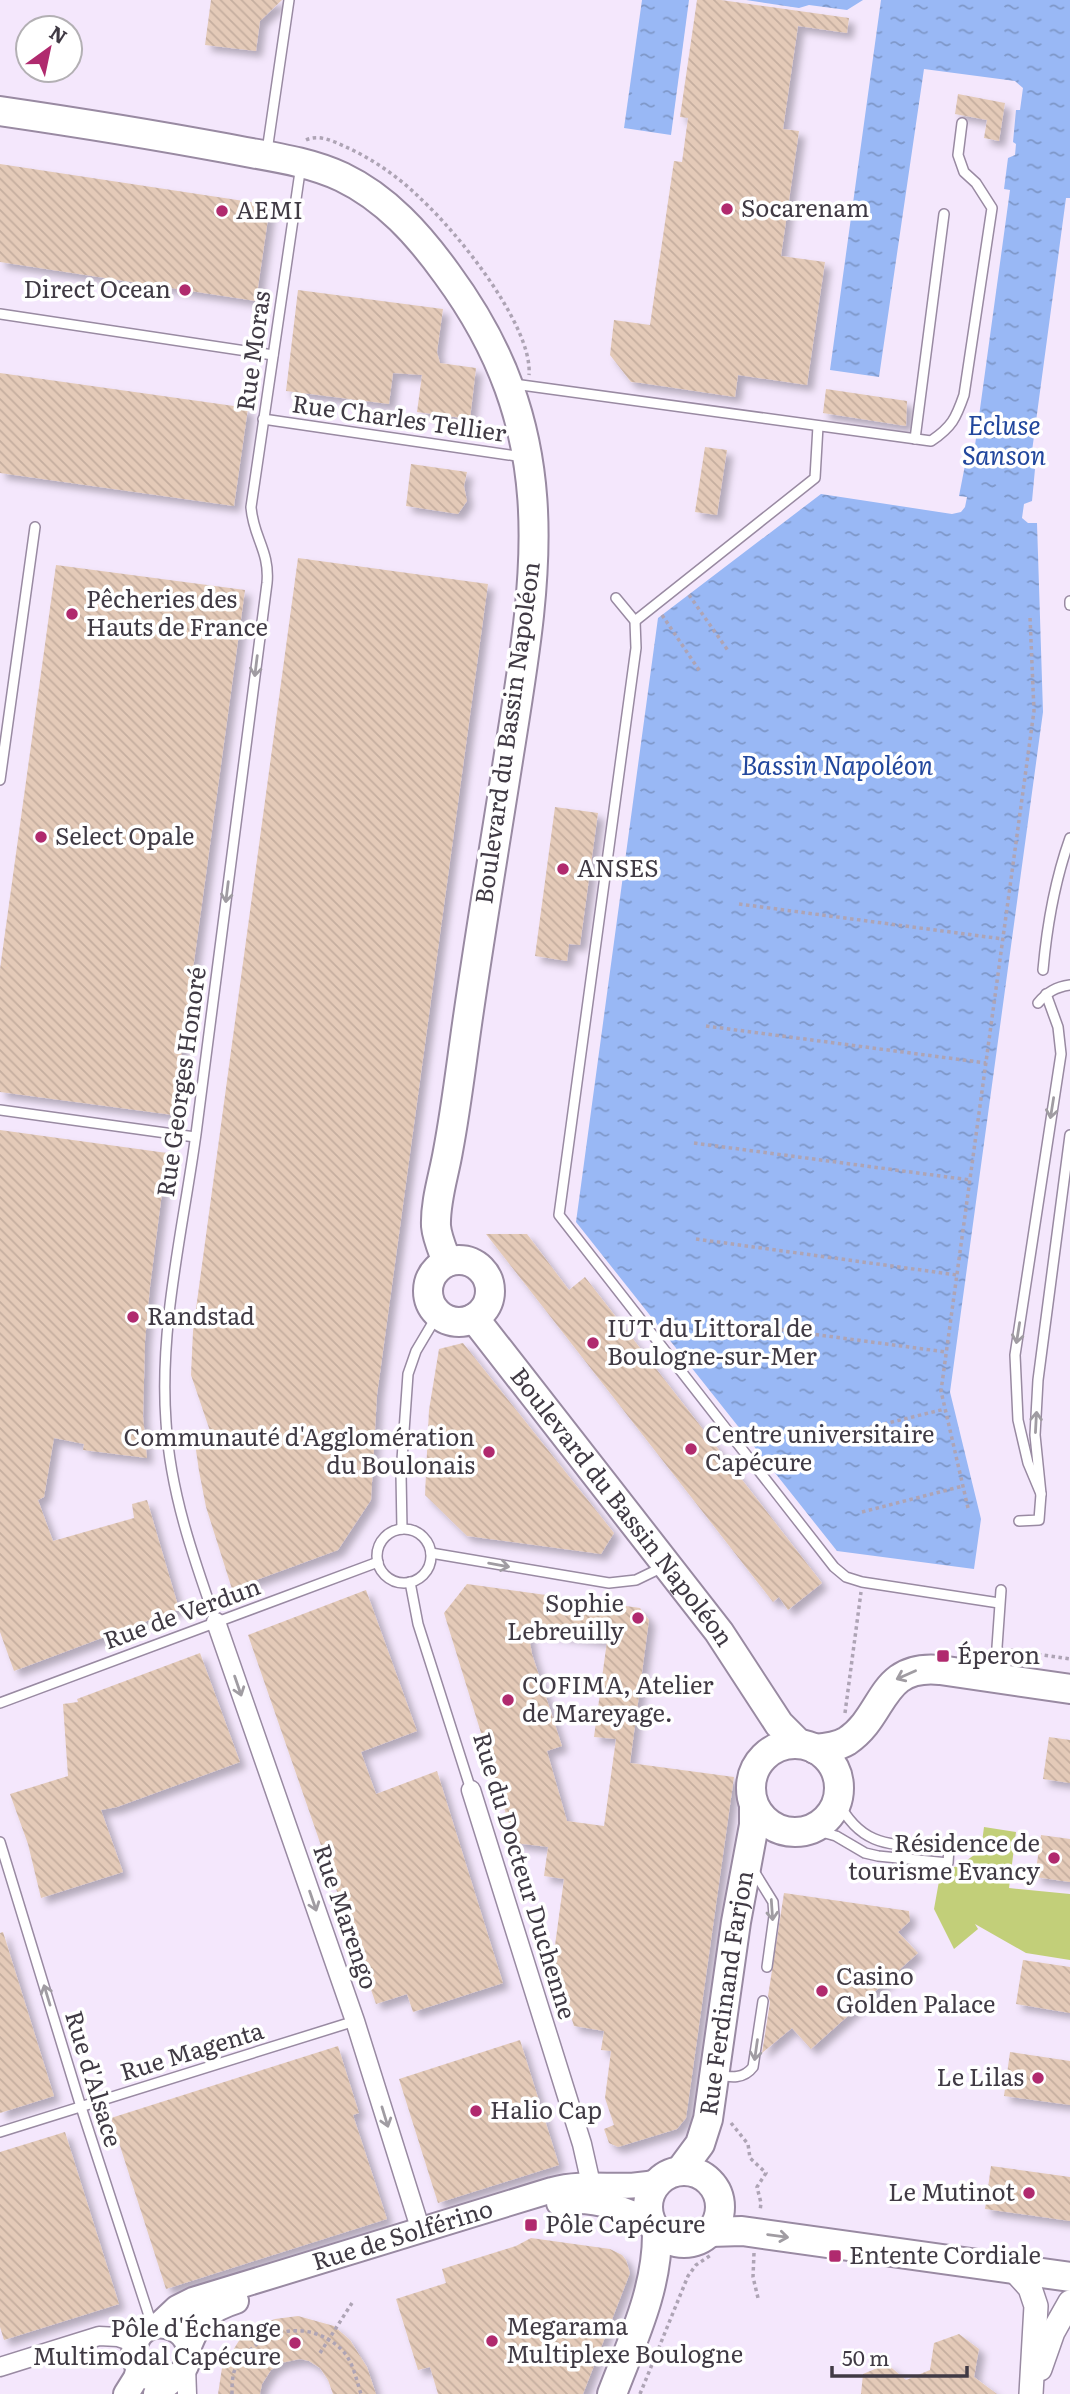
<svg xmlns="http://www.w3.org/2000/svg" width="1070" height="2394" font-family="Literata,serif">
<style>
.green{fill:#c2cf79}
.water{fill:url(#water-ripples)}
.building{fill:url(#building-back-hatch);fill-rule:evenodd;filter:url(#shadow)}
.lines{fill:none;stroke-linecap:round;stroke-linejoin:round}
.service-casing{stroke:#998aa2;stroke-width:12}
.minor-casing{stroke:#998aa2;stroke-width:21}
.tertiary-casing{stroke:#998aa2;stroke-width:26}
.secondary-casing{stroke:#998aa2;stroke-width:28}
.primary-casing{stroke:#998aa2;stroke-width:32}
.path{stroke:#aea4b5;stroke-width:3.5;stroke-dasharray:3.5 3.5;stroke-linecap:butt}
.service{stroke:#fff;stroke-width:9}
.minor{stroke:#fff;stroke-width:18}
.tertiary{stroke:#fff;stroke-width:23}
.secondary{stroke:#fff;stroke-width:24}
.primary{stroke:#fff;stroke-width:28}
.oneway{stroke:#a09ca2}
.poi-dot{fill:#b02a6e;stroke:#fff;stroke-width:2.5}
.labels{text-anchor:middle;stroke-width:7;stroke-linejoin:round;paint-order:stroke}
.poi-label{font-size:24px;fill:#403a44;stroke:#fff;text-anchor:start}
.street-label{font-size:24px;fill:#403a44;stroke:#fff}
.water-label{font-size:26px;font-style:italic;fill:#22479d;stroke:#fff}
</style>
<defs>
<pattern id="water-ripples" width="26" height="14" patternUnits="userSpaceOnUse" patternTransform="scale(1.75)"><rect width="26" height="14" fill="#99b8f5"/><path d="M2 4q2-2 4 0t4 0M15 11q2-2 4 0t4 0" fill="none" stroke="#7e97c8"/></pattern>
<pattern id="building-back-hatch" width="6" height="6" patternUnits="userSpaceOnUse" patternTransform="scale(1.75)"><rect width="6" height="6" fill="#e4cab8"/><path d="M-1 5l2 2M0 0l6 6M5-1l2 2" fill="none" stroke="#c5ae9f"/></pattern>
<filter id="shadow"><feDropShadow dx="6" dy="6" stdDeviation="3.5" flood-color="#0004"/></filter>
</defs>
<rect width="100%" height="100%" fill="#f4e7fc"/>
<!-- green -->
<path class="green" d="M984,1827L1016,1832L1009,1888L1070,1894V1960L1026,1953L975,1924L978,1929L954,1949L934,1909L941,1870L959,1866L981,1850Z"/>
<!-- water -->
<g class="water">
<path d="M642,0H689L671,135L624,128Z"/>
<path d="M746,0H863L847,10L809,5L799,8Z"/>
<path d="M881,0H1070V198H1066L1030,466L1035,469L1032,501L1024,504L1022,518L1028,523H1037L1043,712L950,1392L981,1519L974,1569L837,1551L576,1222L658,618L821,494L952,514L961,512L965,507L967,497L959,496L966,460H973L1010,190L1004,189L1008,158L1015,155L1016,144L1013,142L1016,110H1020L1023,88L1015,81L924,69L879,377L830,370Z"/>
</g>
<!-- building -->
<g class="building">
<path d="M211,0H282L260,21L256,51L205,45Z"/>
<path d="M697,0H721L849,18L847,33L798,26L783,129L799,131L781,256L825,262L807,385L738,375L735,397L641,383L631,382L610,355L614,320L650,325L674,161L682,162L688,118L680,117Z"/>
<path d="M958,94L1005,103L999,141L984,138L987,120L955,114Z"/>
<path d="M0,164L270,205L256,301L0,262Z"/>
<path d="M298,290L443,309L437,352L440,363L476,368L470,419L417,412L422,375L393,373L389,404L286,391Z"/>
<path d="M0,373L248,408L234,506L0,473Z"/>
<path d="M826,389L907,401L906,426L823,413Z"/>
<path d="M705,447L727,450L717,515L695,512Z"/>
<path d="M411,464L467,472L464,486L467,501L458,514L406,506Z"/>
<path d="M298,558L488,584L377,1395L371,1500L338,1550L232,1589L206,1507L199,1471L194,1436L210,1431L191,1375L193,1331Z"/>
<path d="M56,565L245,590L173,1115L0,1092V969Z"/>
<path d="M555,807L598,813L580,945L569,944L567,961L535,956Z"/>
<path d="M0,1130L167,1153L150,1287L145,1341L143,1417L147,1458L83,1450L84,1444L54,1438L44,1497L38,1500L53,1541L134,1518L132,1504L147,1500L179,1609L14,1671L0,1632Z"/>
<path d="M486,1234H527L569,1290L585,1277L822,1583L788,1610L779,1597L773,1602Z"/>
<path d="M463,1343L614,1533L601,1554L467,1536L425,1495L429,1410L439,1349Z"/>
<path d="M467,1584L640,1608L649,1620L630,1763L734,1777L686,2118L677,2129L618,2147L609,2143L604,2129L614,2125L605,2098L611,2051L601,2050L604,2031L574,2026L553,1960L564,1879L544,1876L548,1847L515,1843L444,1613ZM528,1631L607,1641L594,1737L616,1739L604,1826L567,1821L547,1751L562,1746L532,1654Z"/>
<path d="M366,1590L417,1731L361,1752L376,1794L437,1771L503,1983L413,2012L407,1994L376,2004L248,1635Z"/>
<path d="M200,1653L240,1762L117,1807L101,1810L123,1872L41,1898L28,1844L10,1794L68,1776L63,1704L78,1702L77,1699Z"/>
<path d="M1049,1737L1070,1740V1783L1043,1779Z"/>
<path d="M1041,1835L1070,1839V1882L1035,1877Z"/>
<path d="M784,1893L909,1911L910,1921L898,1932L918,1953L811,2049L792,2028L762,2053L770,2002L768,1996Z"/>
<path d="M3,1932L54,2096L0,2113V1933Z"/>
<path d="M1023,1960L1070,1967V2013L1016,2004Z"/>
<path d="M520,2040L559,2165L438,2203L399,2079Z"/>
<path d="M338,2046L359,2113L353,2115L387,2219L166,2289L111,2118Z"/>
<path d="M1010,2052L1070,2061V2105L1004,2096Z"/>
<path d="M65,2132L119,2304L4,2340L0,2327V2152Z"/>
<path d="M991,2166L1070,2177V2221L985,2209Z"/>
<path d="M531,2238L610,2249L622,2255L626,2260L630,2273L583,2394H438L430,2367L418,2370L396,2299L446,2283L442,2269L516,2246Z"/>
<path d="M298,2316L334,2326L350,2340L367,2367L376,2394H333L328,2380L320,2368L309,2361L300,2359L281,2363L271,2370L262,2384L260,2394H218L222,2368L240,2339L259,2325L275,2319Z"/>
<path d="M959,2334L979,2349L974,2377L997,2394H861L863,2374L887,2364L906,2380L930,2370L934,2343Z"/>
</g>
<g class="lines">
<defs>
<g id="service">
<path d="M267,151L289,0"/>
<path d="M0,314L273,355"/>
<path d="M514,384L931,441C952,427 956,418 964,395L992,208L976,183L964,172L958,155L962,123"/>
<path d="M263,419L523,457"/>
<path d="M915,439L944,214"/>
<path d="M616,598L635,621L636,648L559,1215L834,1567L846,1577L862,1582L999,1603"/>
<path d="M1070,601V605"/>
<path d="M635,621L815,478L818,426"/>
<path d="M0,780L35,527"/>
<path d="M1043,970C1047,925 1055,880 1070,838"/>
<path d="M1038,1003C1047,992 1056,987 1070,985"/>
<path d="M0,1110L195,1137"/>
<path d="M1041,1494L1028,1463L1018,1420L1015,1355L1061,1054L1058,1027L1046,994"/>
<path d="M1019,1521L1039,1520L1041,1494L1035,1435L1038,1380L1070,1135"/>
<circle cx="404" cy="1556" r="27"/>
<path d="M402,1529L401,1474L408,1374L416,1351L438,1314"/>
<path d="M431,1553L609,1583L636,1580L665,1566"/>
<path d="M410,1582L418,1624L471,1790"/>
<path d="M216,1622C193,1557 170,1491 166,1422C159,1326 183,1229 196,1134C220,950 242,766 267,583C270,551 253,537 251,507L301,165"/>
<path d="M999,1675L1000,1662L997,1647L1001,1590"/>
<path d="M0,1703L378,1562"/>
<path d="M811,1829L836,1836L865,1853L878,1856L948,1863L949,1848C897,1843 864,1853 837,1800"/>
<path d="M0,1842L81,2107L152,2325"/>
<path d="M752,1868L773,1902L774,1916L767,1967"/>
<path d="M717,2074C731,2078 744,2079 753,2067L763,2001"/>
<path d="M0,2132L355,2021"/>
</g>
<g id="minor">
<path d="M216,1622L355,2021L421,2231"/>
<path d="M471,1790L582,2144L591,2184"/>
<path d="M186,2366L187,2394"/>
<path d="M0,2367L99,2336L118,2337L136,2343"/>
</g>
<g id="tertiary">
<path d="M1013,2269L1030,2288L1036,2306L1031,2394"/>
<path d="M1040,2369L1053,2332L1070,2302"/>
</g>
<g id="secondary">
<path d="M559,2203C590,2196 623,2208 651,2222"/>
<path id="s1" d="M159,2325L177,2308L193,2300L552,2190C590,2180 620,2191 659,2182"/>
<path d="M189,2346C200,2319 208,2310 236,2301"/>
<path d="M126,2394L136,2378L139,2368"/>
<path d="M156,2394L183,2371C209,2331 146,2306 135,2345C133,2353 134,2360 138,2367C148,2383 167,2383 181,2373"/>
</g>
<g id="primary">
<path d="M0,111C75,122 150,134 225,148C264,156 306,160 342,177C386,198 419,235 447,274C564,433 538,572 509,754C495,844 480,933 467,1024C461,1066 456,1109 448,1151C444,1175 435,1201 436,1226C437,1238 443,1251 447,1262"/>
<circle cx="459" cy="1291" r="31"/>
<path id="s2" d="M474,1318L719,1632L779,1724L799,1744"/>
<circle cx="795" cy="1788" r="44"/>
<path d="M815,1749C826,1748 837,1747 847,1741C886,1715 879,1664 940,1670L1070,1689"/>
<path id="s3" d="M680,2171L700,2144L708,2119L736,1922L754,1825V1806"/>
<circle cx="684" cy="2207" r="36"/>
<path d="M710,2232L742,2231L1070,2277"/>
<path d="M612,2394C632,2341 658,2289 657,2231"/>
</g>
</defs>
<!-- service casing -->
<use href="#service" class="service-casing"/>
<!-- minor casing -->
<use href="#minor" class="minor-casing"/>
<!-- tertiary casing -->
<use href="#tertiary" class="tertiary-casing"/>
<!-- secondary casing -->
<use href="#secondary" class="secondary-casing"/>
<!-- primary casing -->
<use href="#primary" class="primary-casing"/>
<!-- path -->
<g class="path">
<path d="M306,140C319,134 333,141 346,147C373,159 400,178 421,199C457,232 533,326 529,375"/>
<path d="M689,595L729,652"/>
<path d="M662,615L701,673"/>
<path d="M739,904L1003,939"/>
<path d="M706,1026L986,1063"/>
<path d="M694,1143L970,1180"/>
<path d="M696,1239L957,1275"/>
<path d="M767,1328L946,1352"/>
<path d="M843,1434L945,1409"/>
<path d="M968,1508L941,1391L1034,711L1030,617"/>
<path d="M862,1512L963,1486"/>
<path d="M1010,1650L1070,1659"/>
<path d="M845,1713L861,1592"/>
<path d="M731,2123L748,2144L750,2158L766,2173L757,2187L761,2203L760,2211"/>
<path d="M754,2253L753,2277L758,2298"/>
<path d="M320,2353L352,2303"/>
<path d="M232,2394C232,2387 232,2379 234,2372C236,2366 242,2360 246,2355C269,2325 315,2322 342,2350C353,2361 356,2379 361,2394"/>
<path d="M640,2394L688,2276L696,2265L711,2255"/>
</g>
<!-- service -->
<use href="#service" class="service"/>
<!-- minor -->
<use href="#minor" class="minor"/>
<!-- tertiary -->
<use href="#tertiary" class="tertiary"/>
<!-- secondary -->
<use href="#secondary" class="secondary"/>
<!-- primary -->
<use href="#primary" class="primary"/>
</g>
<!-- one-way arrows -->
<defs><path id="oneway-shaft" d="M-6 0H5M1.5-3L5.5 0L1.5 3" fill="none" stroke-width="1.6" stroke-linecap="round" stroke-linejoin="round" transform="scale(1.75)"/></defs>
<g class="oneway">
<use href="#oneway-shaft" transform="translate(256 666) rotate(97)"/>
<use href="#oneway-shaft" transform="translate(227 892) rotate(97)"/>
<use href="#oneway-shaft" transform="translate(1052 1108) rotate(99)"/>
<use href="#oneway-shaft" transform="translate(1018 1333) rotate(99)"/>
<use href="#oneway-shaft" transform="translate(1036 1422) rotate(-87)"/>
<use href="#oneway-shaft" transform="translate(499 1565) rotate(10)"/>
<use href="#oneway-shaft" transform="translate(906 1675) rotate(156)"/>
<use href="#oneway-shaft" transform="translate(238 1686) rotate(71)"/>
<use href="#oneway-shaft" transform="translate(313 1901) rotate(71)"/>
<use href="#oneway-shaft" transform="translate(772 1910) rotate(86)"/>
<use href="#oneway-shaft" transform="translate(47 1995) rotate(-107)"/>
<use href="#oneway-shaft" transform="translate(756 2050) rotate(98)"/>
<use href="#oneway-shaft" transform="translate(385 2117) rotate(73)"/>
<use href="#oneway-shaft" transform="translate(778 2236) rotate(8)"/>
</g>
<!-- markers -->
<g class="poi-dot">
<circle cx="727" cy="209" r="7"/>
<circle cx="222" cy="211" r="7"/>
<circle cx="185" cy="290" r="7"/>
<circle cx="72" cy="614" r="7"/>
<circle cx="41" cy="837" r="7"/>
<circle cx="563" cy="869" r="7"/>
<circle cx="133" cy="1317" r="7"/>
<circle cx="593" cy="1343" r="7"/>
<circle cx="691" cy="1449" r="7"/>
<circle cx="489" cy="1452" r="7"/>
<circle cx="638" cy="1618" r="7"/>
<rect x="936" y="1649" width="14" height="14" rx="3.5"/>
<circle cx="508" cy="1700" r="7"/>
<circle cx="1054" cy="1858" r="7"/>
<circle cx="822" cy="1991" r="7"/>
<circle cx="1038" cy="2078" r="7"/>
<circle cx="476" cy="2111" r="7"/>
<circle cx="1029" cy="2193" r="7"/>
<rect x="524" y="2218" width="14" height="14" rx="3.5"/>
<rect x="828" y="2249" width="14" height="14" rx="3.5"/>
<circle cx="492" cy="2341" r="7"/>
<circle cx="295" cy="2343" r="7"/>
</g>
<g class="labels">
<!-- poi labels -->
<g class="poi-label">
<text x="741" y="217">Socarenam</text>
<text x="236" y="219">AEMI</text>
<text x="171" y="298" text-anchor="end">Direct Ocean</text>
<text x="86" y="608">Pêcheries des<tspan x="86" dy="28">Hauts de France</tspan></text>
<text x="55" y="845">Select Opale</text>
<text x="577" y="877">ANSES</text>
<text x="147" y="1325">Randstad</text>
<text x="607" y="1337">IUT du Littoral de<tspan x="607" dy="28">Boulogne-sur-Mer</tspan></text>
<text x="705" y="1443">Centre universitaire<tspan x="705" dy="28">Capécure</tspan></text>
<text x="475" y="1446" text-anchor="end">Communauté d'Agglomération<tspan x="475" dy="28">du Boulonais</tspan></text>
<text x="624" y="1612" text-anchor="end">Sophie<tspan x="624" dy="28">Lebreuilly</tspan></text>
<text x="957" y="1664">Éperon</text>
<text x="522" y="1694">COFIMA, Atelier<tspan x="522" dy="28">de Mareyage.</tspan></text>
<text x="1040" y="1852" text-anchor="end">Résidence de<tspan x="1040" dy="28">tourisme Evancy</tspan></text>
<text x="836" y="1985">Casino<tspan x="836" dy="28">Golden Palace</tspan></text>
<text x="1024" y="2086" text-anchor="end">Le Lilas</text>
<text x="490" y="2119">Halio Cap</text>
<text x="1015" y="2201" text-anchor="end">Le Mutinot</text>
<text x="545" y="2233">Pôle Capécure</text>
<text x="849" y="2264">Entente Cordiale</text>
<text x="506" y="2335">Megarama<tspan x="506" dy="28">Multiplexe Boulogne</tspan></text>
<text x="281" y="2337" text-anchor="end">Pôle d'Échange<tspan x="281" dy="28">Multimodal Capécure</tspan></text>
</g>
<!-- street labels -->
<g class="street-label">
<text transform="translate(254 351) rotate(-82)" y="8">Rue Moras</text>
<text transform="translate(399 419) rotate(8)" y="8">Rue Charles Tellier</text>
<text transform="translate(508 733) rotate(-82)" y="8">Boulevard du Bassin Napoléon</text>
<text transform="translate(182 1082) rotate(-82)" y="8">Rue Georges Honoré</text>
<text dy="8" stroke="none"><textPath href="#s2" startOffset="240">Boulevard du Bassin Napoléon</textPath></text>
<text transform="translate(182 1614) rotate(-20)" y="8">Rue de Verdun</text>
<text transform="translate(524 1876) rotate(73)" y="8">Rue du Docteur Duchenne</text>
<text transform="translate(345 1917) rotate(71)" y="8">Rue Marengo</text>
<text dy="8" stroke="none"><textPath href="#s3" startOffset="187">Rue Ferdinand Farjon</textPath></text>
<text transform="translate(192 2052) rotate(-17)" y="8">Rue Magenta</text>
<text transform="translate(93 2079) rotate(73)" y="8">Rue d'Alsace</text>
<text dy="8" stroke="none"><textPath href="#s1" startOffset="262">Rue de Solférino</textPath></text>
</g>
<!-- water labels -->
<g class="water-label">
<text x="1004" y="435">Ecluse<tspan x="1004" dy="30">Sanson</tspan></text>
<text x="837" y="775">Bassin Napoléon</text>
</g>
</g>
<!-- north arrow -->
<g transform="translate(49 49) rotate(33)"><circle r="33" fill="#ffffff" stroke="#b3b0b4" stroke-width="2"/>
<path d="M0-5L12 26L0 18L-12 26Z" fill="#b02a6e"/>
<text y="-10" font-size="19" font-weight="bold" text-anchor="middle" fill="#403a44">N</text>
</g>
<!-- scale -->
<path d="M832 2366v10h135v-10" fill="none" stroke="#403a44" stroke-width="3.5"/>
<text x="842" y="2366" font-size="21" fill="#403a44" stroke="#ffffff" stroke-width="5" paint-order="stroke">50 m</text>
</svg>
